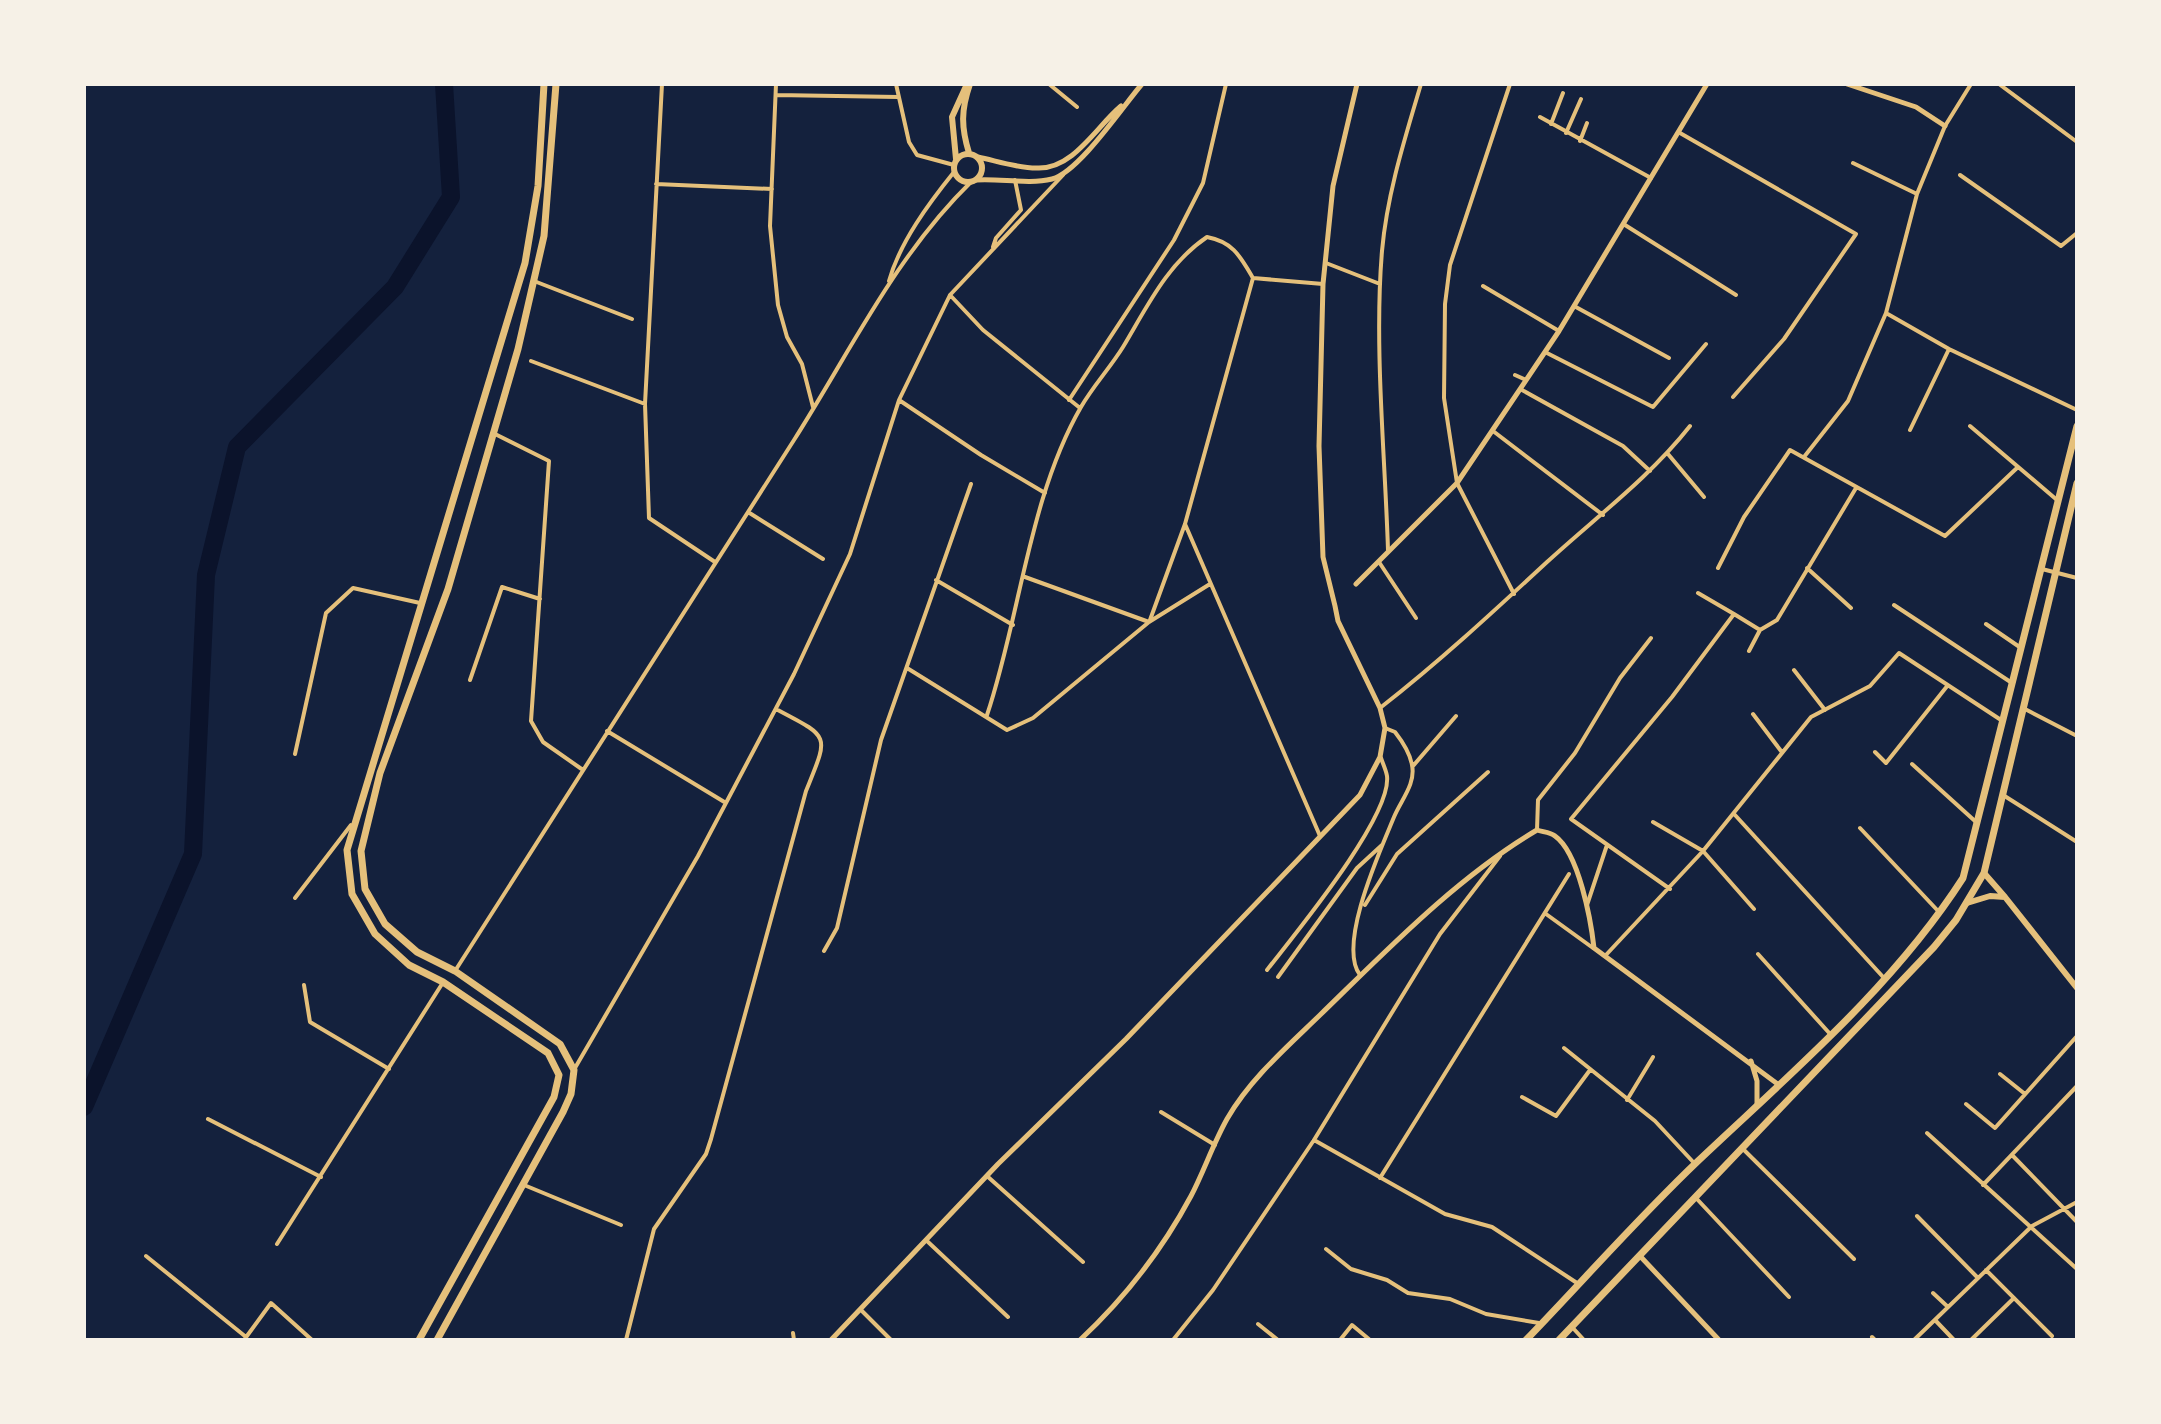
<svg xmlns="http://www.w3.org/2000/svg" width="2161" height="1424" font-family="'Exo 2',sans-serif">
<style>
.lines{fill:none;stroke-linecap:round;stroke-linejoin:round}
.river{stroke:#0b132b;stroke-width:18}
.minor{stroke:#e5c07b;stroke-width:4}
.tertiary{stroke:#e5c07b;stroke-width:5}
.secondary{stroke:#e5c07b;stroke-width:6}
.primary{stroke:#e5c07b;stroke-width:7}
</style>
<rect width="100%" height="100%" fill="#14213d"/>
<g class="lines">
<path class="river" d="M84,1107L193,854L206,575L237,447L395,287L451,197L444,84"/>
<path class="minor" d="M662,84L645,404L649,518L715,562
M776,84L770,226L778,305L787,337L802,364L813,407
M896,84L909,142L917,155L954,165
M1049,84L1077,107
M1510,84L1450,265L1445,304L1444,398L1457,483L1514,594
M1999,84L2077,142
M776,95L898,97
M1540,117L1651,178
M1551,124L1563,93
M1566,133L1581,99
M1680,133L1856,234L1784,339L1733,397
M1580,141L1587,123
M1853,163L1917,194
M1960,175L2061,246L2077,233
M656,184L772,189
M1625,225L1736,295
M993,247L996,238L1021,210L1015,180
M1326,263L1380,284
M1253,278L1323,284
M534,281L632,319
M889,281C900,242 929,203 954,172
M1483,286L1559,331
M950,295L983,330L1080,408
M1574,306L1669,358
M1886,313L1949,349L2077,410
M1545,352L1653,407L1706,344
M531,361L645,404
M1515,375L1526,380
M1522,390L1623,446L1650,471
M899,400L981,455L1045,493
M1069,400L1174,240L1203,183L1226,84
M1970,426L2057,500
M1910,430L1949,349
M1493,431L1603,515
M493,433L549,461L531,721L543,742L583,770
M1668,454L1704,497
M1804,457L1848,401L1886,313L1917,194L1945,126L1971,84
M748,512L823,559
M1185,524L1320,836
M1388,550C1385,454 1374,346 1382,251C1387,194 1405,138 1421,84
M1379,562L1416,618
M1718,568L1744,517L1790,450L1945,536L2018,467
M1807,568L1851,608
M2042,569L2077,578
M1025,577L1149,622
M936,580L1013,625
M1894,605L2012,683
M1734,614L1760,630
M1150,620L1185,524L1253,278
M1986,624L2021,648
M1760,630L1777,620L1856,488
M1749,651L1760,630
M907,668L1007,730L1033,718L1149,622L1210,584
M1794,670L1825,710
M470,680L502,587L540,599
M1380,708C1439,662 1493,612 1547,562C1596,517 1649,478 1690,426
M2025,709L2077,736
M1753,714L1781,751
M987,715C1020,617 1029,497 1081,407C1093,386 1110,368 1123,347C1147,307 1167,264 1207,237C1233,242 1240,256 1253,278
M607,731L726,803
M1875,752L1886,763L1948,685
M295,754L326,613L353,588L420,603
M1912,764L1976,822
M1413,766L1456,716
M2003,795L2077,842
M1735,815L1884,978
M1653,822L1703,851L1754,909
M1860,828L1939,912
M1537,830L1538,800L1575,753L1620,678L1651,638
M1670,889L1571,819L1672,697L1734,614L1698,593
M295,898L351,825
M1365,905L1397,854L1488,772
M1587,905L1607,845
M1546,914L1593,948
M824,951L837,928L881,740L971,484
M1758,954L1831,1035
M1605,956L1703,851L1811,717L1870,686L1899,653L2001,720
M1267,970C1294,935 1392,817 1387,776C1386,770 1383,764 1381,758
M455,971C567,794 680,617 794,440C850,352 896,255 971,182
M1360,975C1337,945 1380,851 1394,817C1401,800 1416,784 1412,765C1410,753 1402,741 1395,732L1385,728
M1278,977L1357,868L1382,845
M304,985L310,1022L389,1069
M1564,1048L1655,1121L1695,1164
M575,1068L698,856L794,674L850,554L899,400L950,295L1063,175
M2000,1074L2025,1094
M1522,1097L1556,1116L1590,1070
M1627,1100L1653,1057
M1966,1104L1995,1128L2077,1036
M1161,1112L1215,1145
M208,1119L321,1177
M1927,1133L2077,1269
M1314,1140L1445,1214L1492,1227L1577,1283
M1743,1149L1854,1259
M2012,1155L2077,1222
M987,1176L1083,1262
M1380,1178L1569,874
M524,1185L621,1225
M1983,1185L2077,1086
M1696,1198L1789,1297
M1917,1216L1978,1278
M927,1241L1008,1317
M277,1244L442,984
M1326,1249L1351,1269L1387,1280L1408,1293L1450,1299L1486,1314L1539,1323
M146,1256L246,1337
M1986,1270L2052,1336
M1933,1293L1948,1307
M861,1310L891,1340
M1935,1320L1954,1340
M1258,1324L1278,1340
M1572,1327L1584,1340
M793,1333L794,1340
M1872,1337L1875,1340
M244,1340L271,1303L312,1340
M626,1340L654,1229L706,1154L711,1139L806,791C829,734 831,738 776,709
M1173,1340L1213,1290L1314,1140L1440,934L1500,856
M1340,1340L1352,1325L1370,1340
M1914,1340L2032,1226L2077,1202
M1971,1340L2014,1298"/>
<path class="tertiary" d="M1847,84L1916,107L1945,126
M978,157C997,161 1020,169 1039,168C1074,168 1096,127 1121,106
M976,180C1000,178 1028,185 1052,179C1079,172 1123,106 1142,84
M1356,584L1457,483L1559,331L1707,84
M1751,1061L1757,1081V1106
M1640,1256L1719,1340
M831,1340L998,1164L1126,1039L1360,795L1380,757L1385,728L1380,708L1338,621L1335,606L1323,557L1319,446L1323,284L1333,186L1357,84
M1080,1340C1126,1297 1161,1252 1191,1196C1204,1171 1213,1144 1227,1119C1250,1079 1287,1047 1320,1015C1387,950 1456,878 1537,830C1542,832 1550,832 1555,836C1579,853 1591,921 1594,948L1779,1085"/>
<path class="secondary" d="M969,153C961,127 961,110 970,84
M954 168a14 14 0 1 1 28 0a14 14 0 1 1-28 0Z
M956,159L952,117L967,84
M2005,897L2077,988
M1967,903L1990,896L2005,897L1984,873"/>
<path class="primary" d="M419,1340L554,1097L559,1075L548,1053L443,982L409,965L375,934L352,894L347,850L525,263L538,186L544,84
M437,1340L563,1112L571,1094L574,1070L560,1044L455,971L417,952L385,924L365,889L361,851L380,773L448,589L518,349L544,236L556,84
M1526,1340C1583,1281 1638,1218 1698,1161C1791,1073 1893,987 1963,878L2077,426
M1559,1340L1934,947L1956,920L1984,873L2077,483"/>
</g>
<rect width="2161" height="1424" fill="none" stroke="#f6f1e7" stroke-width="172"/>
</svg>
